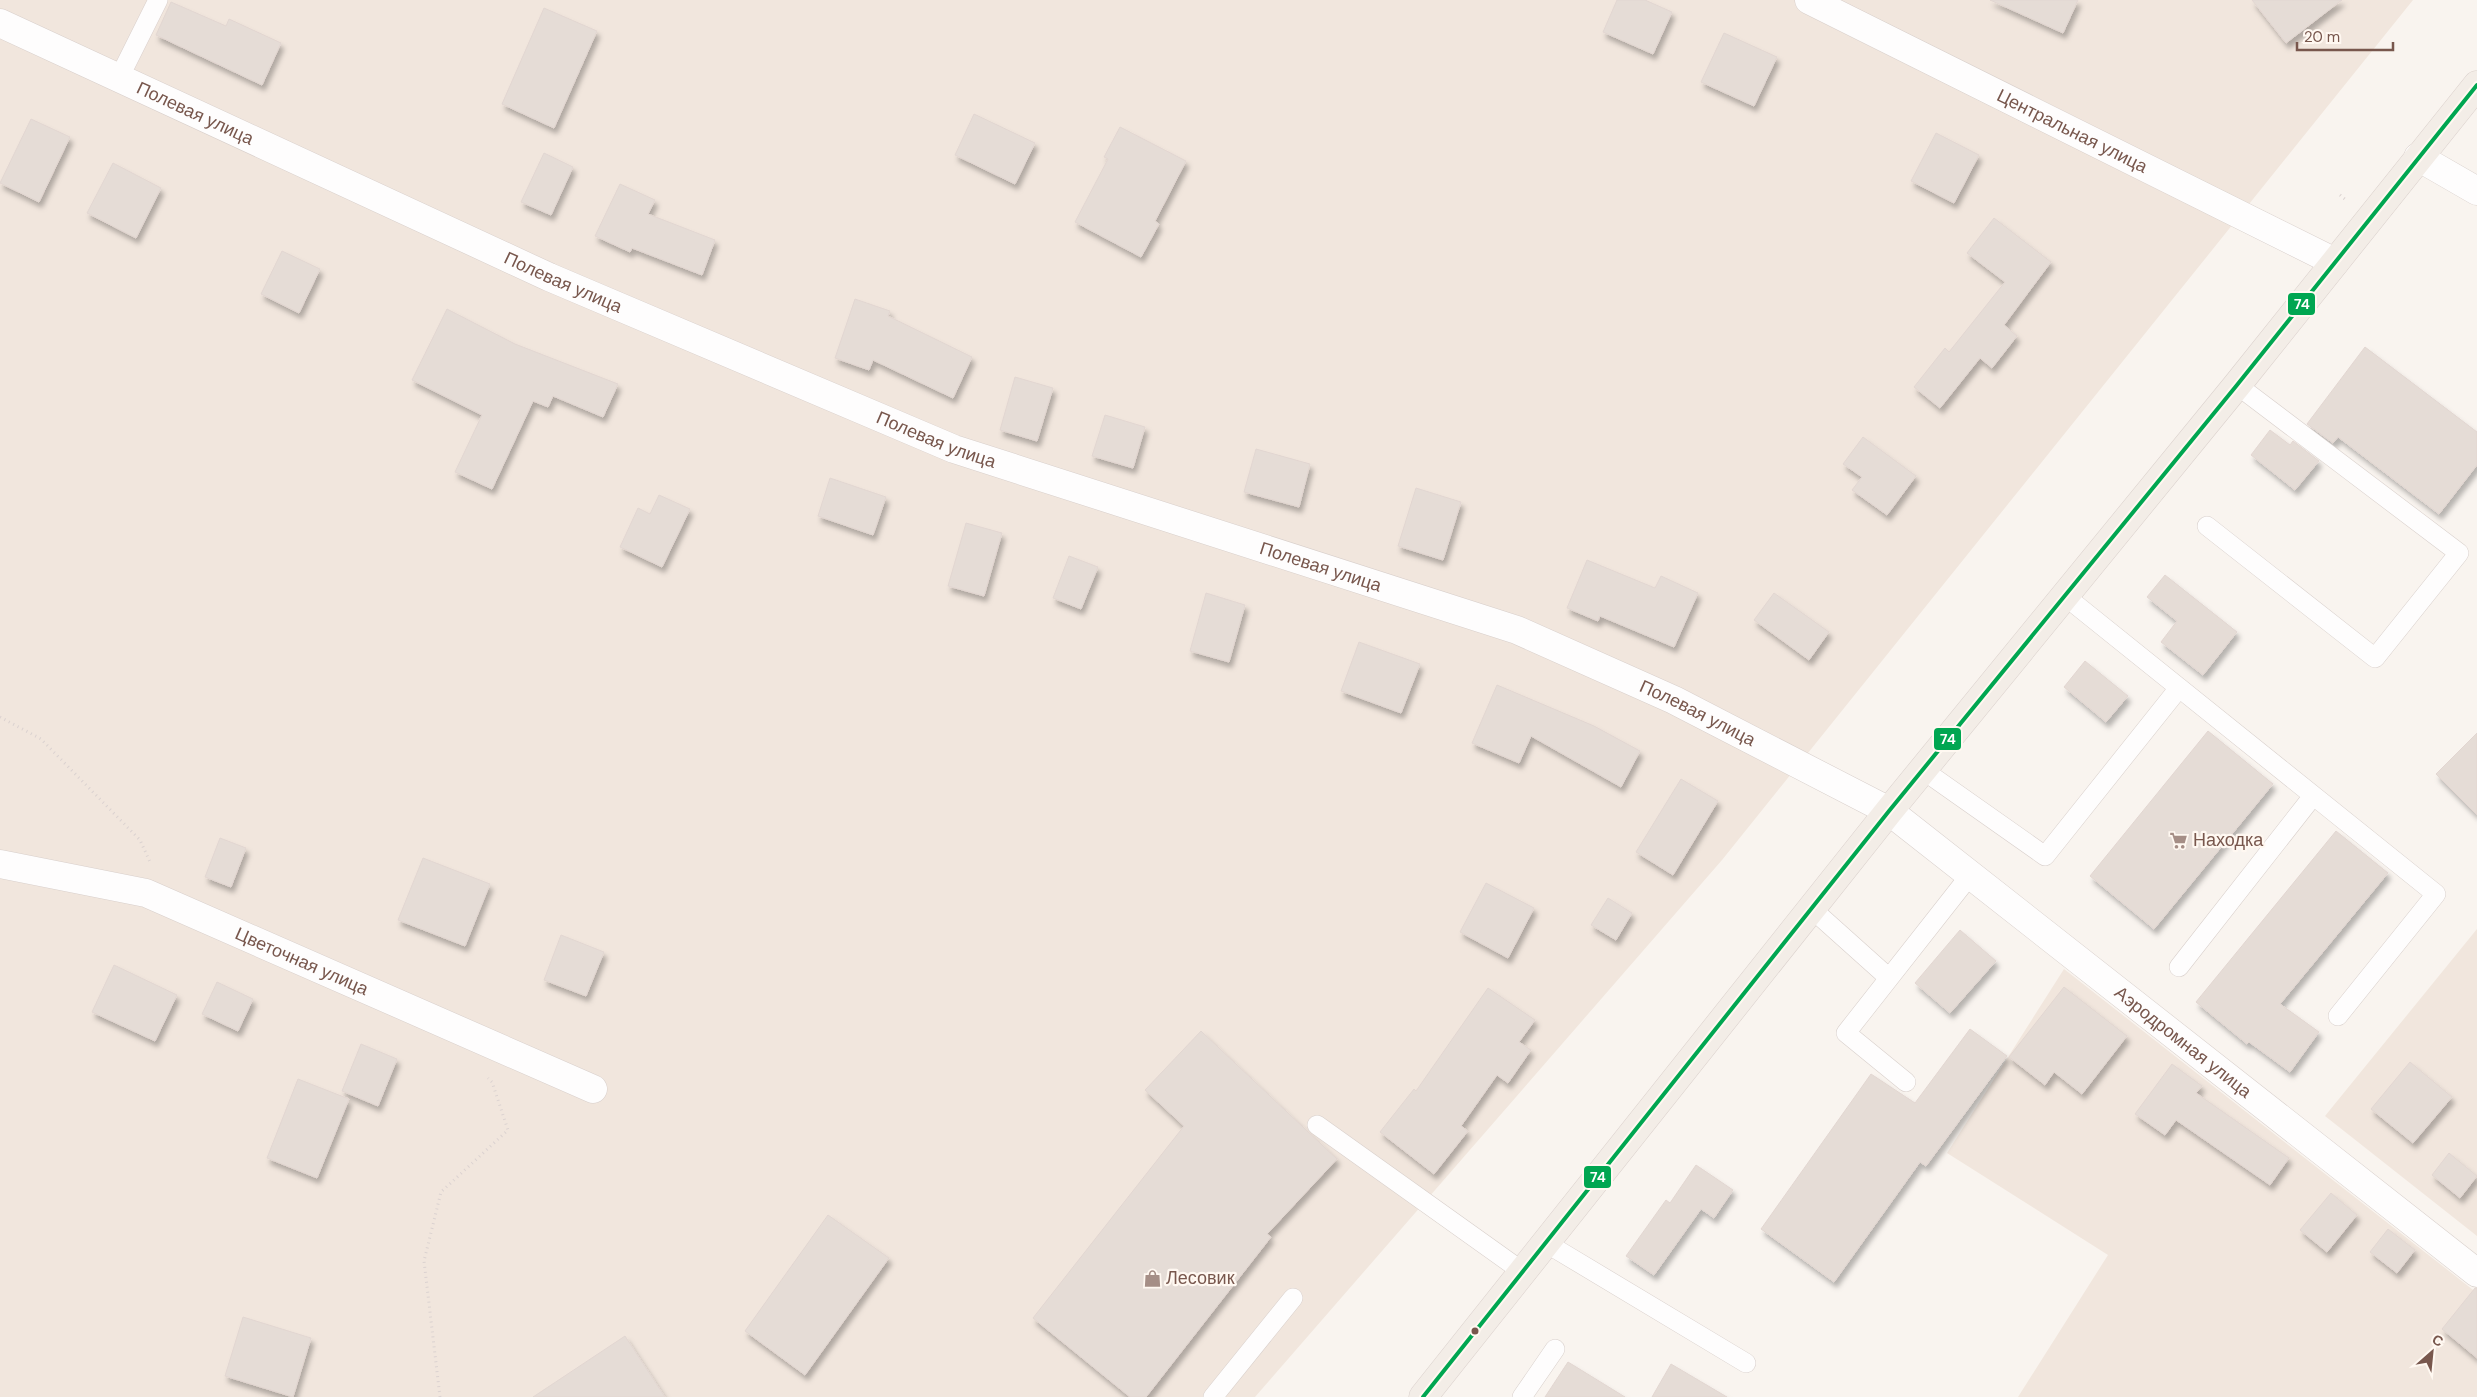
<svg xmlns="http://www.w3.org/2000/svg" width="2477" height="1397" font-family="'DM Sans',sans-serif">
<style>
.residential{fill:#f1e6dd}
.building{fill:#e5dcd6;stroke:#e2d6d1;filter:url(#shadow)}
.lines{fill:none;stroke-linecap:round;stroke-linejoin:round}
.service-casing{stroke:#d8cfcb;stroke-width:20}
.minor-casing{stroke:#d8cfcb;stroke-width:29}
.primary-casing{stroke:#dad0cc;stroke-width:29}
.path{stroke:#dbd2d0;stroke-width:3;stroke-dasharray:1 4;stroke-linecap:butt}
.service{stroke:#fefdfd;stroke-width:19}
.minor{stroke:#fefdfd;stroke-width:28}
.primary{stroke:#f3ede7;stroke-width:28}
.bus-1-casing{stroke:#fff8f1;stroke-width:8}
.bus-1{stroke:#00a651;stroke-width:4}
.bus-dot{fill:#78574d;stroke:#fff8f1;stroke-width:2}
.labels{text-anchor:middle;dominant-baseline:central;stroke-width:4.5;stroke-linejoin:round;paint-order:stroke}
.street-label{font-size:18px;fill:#78574d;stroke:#fff8f1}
.poi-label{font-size:18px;fill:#78574d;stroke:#fff8f1;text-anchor:start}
.line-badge{stroke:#fff8f1;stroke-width:2}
.badge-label{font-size:14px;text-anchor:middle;font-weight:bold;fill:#fff}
</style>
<defs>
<filter id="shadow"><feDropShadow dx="3" dy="5.5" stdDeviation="2.5" flood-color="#0004"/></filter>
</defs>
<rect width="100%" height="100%" fill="#f9f4ef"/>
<path class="residential" d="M0,0H2413L1722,860L1255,1397H0Z
M2477,929V1236L2325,1116Z
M2064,969L2477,1293V1397H2018L2108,1255L1947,1153Z"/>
<path class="building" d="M1617,0H1645L1672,12L1653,54L1603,32Z
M1990,0H2078L2063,33Z
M2252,0H2342L2286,43Z
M171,2L226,26L229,19L281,43L262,85L156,35Z
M544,8L597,31L554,128L502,104Z
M1724,33L1777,57L1754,106L1701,82Z
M974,114L1035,143L1015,184L955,155Z
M31,119L70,137L39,202L0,183Z
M1120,127L1186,161L1155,221L1159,224L1141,257L1075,222L1108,159L1104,157Z
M1936,133L1979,155L1954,203L1911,181Z
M544,153L573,167L551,215L521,202Z
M113,163L161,188L136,238L87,213Z
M620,184L655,200L648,214L715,240L702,275L632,248L630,252L595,236Z
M1994,218L2051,262L2004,325L2017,336L1992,368L1980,358L1940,408L1914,387L1945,348L1949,352L2005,282L1967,253Z
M282,251L320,269L299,313L261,294Z
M855,299L890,311L888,316L972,357L953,398L873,360L869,370L835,358Z
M447,309L515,344L618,384L603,417L553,396L548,407L533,401L492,489L455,472L482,415L412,380Z
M2365,347L2477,432V465L2439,514L2338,437L2333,443L2307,424Z
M1015,377L1053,388L1037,441L1000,430Z
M1105,415L1145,427L1133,468L1092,456Z
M2270,430L2290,445L2293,441L2319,461L2295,490L2251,455Z
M1863,437L1916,476L1887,515L1852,490L1862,477L1843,464Z
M1256,449L1310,464L1299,507L1244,492Z
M830,478L886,497L873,535L818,516Z
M1416,488L1461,502L1443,560L1398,546Z
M659,495L690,509L662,567L620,547L638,508L650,514Z
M966,523L1002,533L984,596L948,586Z
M1069,556L1098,567L1081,609L1053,598Z
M1587,560L1655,588L1661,576L1698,593L1674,647L1600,616L1598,621L1567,608Z
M2165,575L2237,632L2203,675L2161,642L2177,621L2147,597Z
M1206,593L1245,605L1229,662L1190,651Z
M1774,593L1829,632L1809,660L1754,620Z
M1359,642L1420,664L1401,713L1341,691Z
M2085,661L2128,696L2106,722L2064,687Z
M1497,685L1594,726L1640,751L1621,787L1531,736L1519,763L1472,743Z
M2208,731L2273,784L2154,929L2090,876Z
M2477,733V815L2436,774Z
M1681,779L1718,801L1673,875L1636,852Z
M2336,831L2388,873L2280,1004L2319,1032L2290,1072L2249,1042L2247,1044L2196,1002Z
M220,838L246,848L231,887L205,877Z
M423,858L490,884L465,946L398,920Z
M1486,883L1534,908L1508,958L1460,932Z
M1608,898L1632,913L1616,940L1591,925Z
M1960,930L1996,961L1950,1013L1915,983Z
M561,935L604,952L586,996L544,980Z
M114,965L177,995L155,1041L92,1012Z
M217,982L253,999L238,1031L202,1014Z
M2064,987L2127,1036L2082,1094L2054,1072L2045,1085L2009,1057Z
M1488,988L1535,1020L1519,1042L1531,1050L1508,1083L1497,1075L1461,1126L1468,1131L1434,1174L1380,1132L1414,1089L1416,1091Z
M1970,1029L2007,1056L1926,1166L1920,1162L1834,1282L1761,1229L1871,1074L1915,1103Z
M1201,1031L1337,1159L1267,1234L1271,1237L1146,1397H1130L1033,1318L1184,1126L1145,1090Z
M361,1044L397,1059L378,1106L342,1091Z
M2410,1062L2452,1097L2413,1143L2371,1109Z
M2172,1064L2202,1086L2196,1093L2289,1158L2270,1185L2176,1120L2165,1135L2135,1114Z
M298,1079L349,1099L317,1178L267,1158Z
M2449,1153L2477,1176L2460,1198L2432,1175Z
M1696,1165L1733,1190L1714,1218L1701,1209L1654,1275L1626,1256L1666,1200L1670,1203Z
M2331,1193L2357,1215L2327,1252L2300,1230Z
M828,1215L889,1258L805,1375L745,1331Z
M2388,1229L2415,1250L2397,1273L2370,1252Z
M2475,1288H2477V1358L2442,1329Z
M243,1317L311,1338L293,1397L225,1376Z
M625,1336L665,1397H533Z
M1568,1362L1625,1397H1545Z
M1671,1364L1727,1397H1652Z"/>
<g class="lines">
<defs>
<path id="service" d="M119,78L158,0
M2207,526L2375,658L2459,553L2237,385
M2065,596L2436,894L2338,1016
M1923,770L2045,856L2179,688
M1812,909L1889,978
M2179,967L2313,796
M1906,1082L1846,1033L1971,874
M1317,1125L1523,1272
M1546,1243L1746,1363
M1213,1397L1293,1298
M1522,1397L1555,1349"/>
<g id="minor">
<path id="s1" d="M1809,0L2335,262"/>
<path id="s2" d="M0,23L549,277L954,449L1517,630L1674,700L1889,811L2477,1273"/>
<path d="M2418,157L2477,191"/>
<path id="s3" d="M0,864L146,893L593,1089"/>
</g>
<path id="primary" d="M1423,1397L1889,811L2237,385L2477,85"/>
</defs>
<use href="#service" class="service-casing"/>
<use href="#minor" class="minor-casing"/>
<use href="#primary" class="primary-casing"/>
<path class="path" d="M2340,195L2347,201
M0,717L41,739L140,840L150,862
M440,1397L424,1261L441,1192L508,1130L492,1082L488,1078"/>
<use href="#service" class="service"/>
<use href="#minor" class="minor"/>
<use href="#primary" class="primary"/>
<defs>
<path id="bus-1" d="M1423,1397L1889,811L2237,385L2477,85"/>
</defs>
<use href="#bus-1" class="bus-1-casing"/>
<use href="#bus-1" class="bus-1"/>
</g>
<defs>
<symbol id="supermarket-bare" viewBox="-9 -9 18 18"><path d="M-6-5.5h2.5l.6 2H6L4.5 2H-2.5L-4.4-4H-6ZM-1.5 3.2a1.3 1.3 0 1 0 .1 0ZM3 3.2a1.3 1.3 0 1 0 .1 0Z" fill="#a58e86" stroke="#fff8f1" stroke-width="2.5" paint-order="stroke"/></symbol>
<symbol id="shop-bare" viewBox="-9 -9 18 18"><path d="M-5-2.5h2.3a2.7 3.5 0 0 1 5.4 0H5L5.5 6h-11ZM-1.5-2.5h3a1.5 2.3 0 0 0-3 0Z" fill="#a58e86" stroke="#fff8f1" stroke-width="2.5" paint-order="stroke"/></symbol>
</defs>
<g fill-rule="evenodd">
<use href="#supermarket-bare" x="2166" y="828" width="25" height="25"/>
<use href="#shop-bare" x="1140" y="1266" width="25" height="25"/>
</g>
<circle class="bus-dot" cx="1475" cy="1331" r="4.5"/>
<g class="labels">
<g class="street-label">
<text stroke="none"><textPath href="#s2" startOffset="215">Полевая улица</textPath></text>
<text stroke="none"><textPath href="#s1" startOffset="294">Центральная улица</textPath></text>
<text stroke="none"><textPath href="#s2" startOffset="620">Полевая улица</textPath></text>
<text stroke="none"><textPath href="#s2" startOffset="1025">Полевая улица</textPath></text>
<text stroke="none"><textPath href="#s2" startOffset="1430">Полевая улица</textPath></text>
<text stroke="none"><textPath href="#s2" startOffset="1835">Полевая улица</textPath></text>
<text stroke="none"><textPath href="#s3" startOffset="319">Цветочная улица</textPath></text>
<text stroke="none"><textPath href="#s2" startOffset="2424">Аэродромная улица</textPath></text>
</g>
<g class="poi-label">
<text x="2193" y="840">Находка</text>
<text x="1166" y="1278">Лесовик</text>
</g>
</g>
<g class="line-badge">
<rect x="2287" y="292" width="29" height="24" rx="5" fill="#00a651"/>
<rect x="1933" y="727" width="29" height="24" rx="5" fill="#00a651"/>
<rect x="1583" y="1165" width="29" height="24" rx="5" fill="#00a651"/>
</g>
<g class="badge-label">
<text x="2302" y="309">74</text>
<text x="1948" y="744">74</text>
<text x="1598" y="1182">74</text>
</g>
<g transform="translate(2432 1352) rotate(27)" stroke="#fff8f1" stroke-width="4" paint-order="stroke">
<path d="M0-4L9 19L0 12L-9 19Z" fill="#78574d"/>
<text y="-8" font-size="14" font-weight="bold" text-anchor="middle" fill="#78574d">С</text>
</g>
<path d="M2297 42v8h96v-8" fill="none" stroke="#78574d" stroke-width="2.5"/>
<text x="2304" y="42" font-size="15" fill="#78574d" stroke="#fff8f1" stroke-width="4" paint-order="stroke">20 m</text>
</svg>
